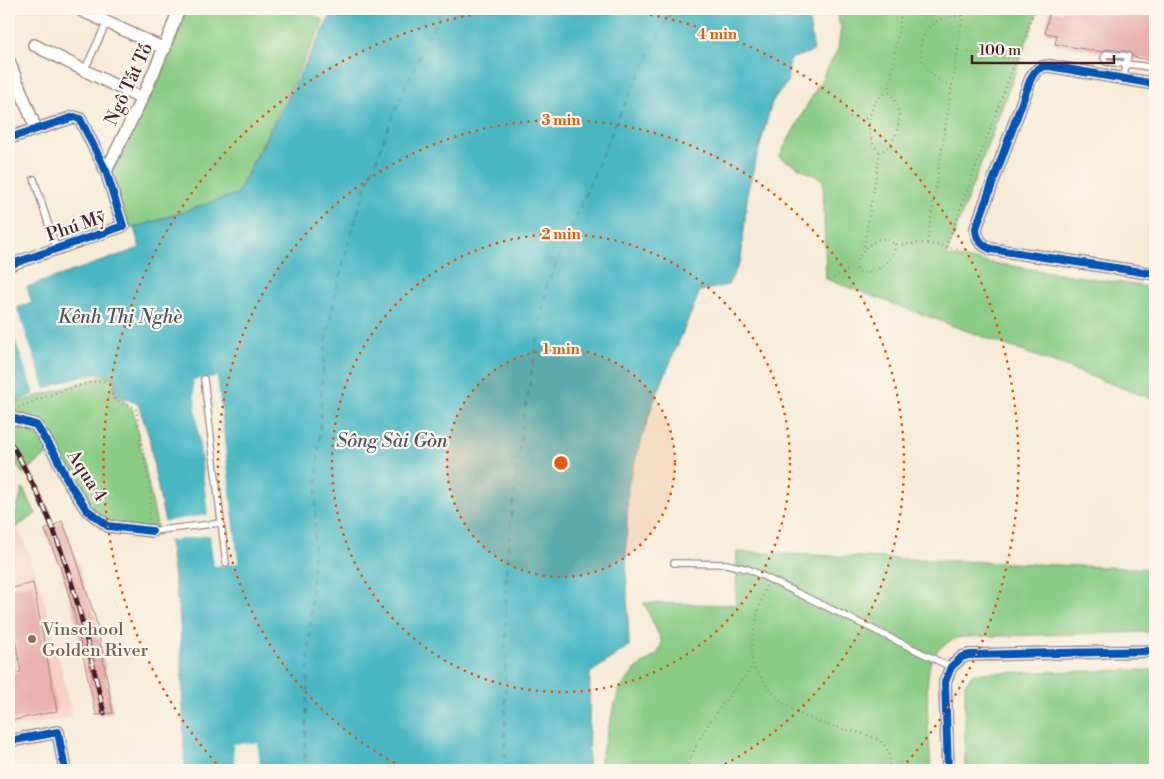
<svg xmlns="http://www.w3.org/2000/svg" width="1164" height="779" font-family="'Libre Bodoni',serif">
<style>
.built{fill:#f6d2c4}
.green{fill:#88cc85;stroke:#697658}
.water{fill:#49b7c3;stroke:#4a6b77}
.pier{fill:#f6ebd7}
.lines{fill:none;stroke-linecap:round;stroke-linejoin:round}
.ferry{stroke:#4a5460;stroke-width:1;stroke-dasharray:6 5;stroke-linecap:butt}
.building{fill:#e9b1ab}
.lane-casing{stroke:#a08581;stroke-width:8}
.street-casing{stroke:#a08581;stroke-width:14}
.path{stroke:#a08581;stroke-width:2;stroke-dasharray:1 4;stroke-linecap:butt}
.lane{stroke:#fff;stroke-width:5.5}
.street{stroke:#fff;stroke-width:11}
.rail-casing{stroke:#4a1f2b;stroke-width:5}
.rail{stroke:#fbf7ec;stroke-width:3;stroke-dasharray:9;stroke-linecap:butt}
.cycleway-casing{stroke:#fbf7ec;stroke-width:11}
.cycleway{stroke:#0057b8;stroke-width:8}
.ring{fill:none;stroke:#e8590c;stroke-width:2.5;stroke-dasharray:2.5 5}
.education-dot{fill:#8d6e63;stroke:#fbf7ec;stroke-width:2}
.labels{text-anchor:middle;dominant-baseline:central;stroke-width:4.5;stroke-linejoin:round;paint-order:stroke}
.street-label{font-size:18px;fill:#4a1f2b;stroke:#fbf7ec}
.education-label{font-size:18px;fill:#785e54;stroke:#fbf7ec;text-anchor:start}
.water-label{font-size:19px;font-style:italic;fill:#4a5460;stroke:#fbf7ec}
.centre{fill:#e8590c;stroke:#fbf7ec;stroke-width:2.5}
.ring-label{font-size:15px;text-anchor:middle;font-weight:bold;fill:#e8590c;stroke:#fbf7ec;stroke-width:4.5;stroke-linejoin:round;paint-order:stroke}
</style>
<rect width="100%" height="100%" fill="#fbf7ec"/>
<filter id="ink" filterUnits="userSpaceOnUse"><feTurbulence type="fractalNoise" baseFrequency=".02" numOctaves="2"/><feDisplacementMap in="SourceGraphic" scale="10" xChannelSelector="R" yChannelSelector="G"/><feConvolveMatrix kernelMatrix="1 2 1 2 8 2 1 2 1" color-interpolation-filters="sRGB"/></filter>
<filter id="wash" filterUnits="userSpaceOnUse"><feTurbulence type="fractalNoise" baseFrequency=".0096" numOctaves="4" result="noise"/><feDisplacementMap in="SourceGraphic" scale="20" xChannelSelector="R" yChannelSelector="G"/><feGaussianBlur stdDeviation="1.12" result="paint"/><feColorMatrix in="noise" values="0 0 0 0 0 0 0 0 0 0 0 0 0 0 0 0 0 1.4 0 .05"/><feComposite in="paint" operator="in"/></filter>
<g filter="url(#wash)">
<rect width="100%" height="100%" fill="#f6ebd7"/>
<path class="built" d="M18,527L41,589L58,654L72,717L9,728V585L15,584L9,541V529Z"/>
<path class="green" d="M186,9H302L324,21L237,194L130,229L110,172L147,102Z
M835,9H1039L946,256L1155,288V400L826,279L823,180L779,157L838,49L841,27L834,10Z
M104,376L115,378L114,394L115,397L121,399L133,410L159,535H127L95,522L50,452L23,474L9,455V405Z
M23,488L36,514L18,526L11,528Z
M737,552L1155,569V632L961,637C950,640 940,646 933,656C922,675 930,745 931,770H601L600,760L618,692L636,669L658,653L662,642L644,603L736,605Z
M1155,670V770H965V684L973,673Z"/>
<path class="water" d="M334,9H818L809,22L814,51L790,59L787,83L772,102L748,189L741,260L728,285L700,291L652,406L628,485L626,559L629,646L590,673L588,770H185L180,620L169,542L155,473L149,437L138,404L116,395V377C85,366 38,393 9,405V311L32,303L27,287L140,248L134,228L237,194Z"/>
<path class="pier" d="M16,306L46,392L35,396L9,322V308Z
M217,377L238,563L214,566L210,535L166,541L162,522L208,515L193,380Z
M258,743L260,770H235L233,744Z"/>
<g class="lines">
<path class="ferry" d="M304,770C309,668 312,566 318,464C321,422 320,379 327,338C347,223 390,113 442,9
M506,770L505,747L506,565L522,427L547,285L616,122L672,9"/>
</g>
<g id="blocks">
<path class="building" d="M1062,9H1119L1155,14V61L1133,57L1131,53L1128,51L1106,49L1102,52L1055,44L1057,35L1045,33L1050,10L1062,12Z
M62,521L72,545L97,624L113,713L96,715L73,609L60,566L45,530Z
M33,583L57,711L9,721V674L21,672L9,605V589Z"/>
</g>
</g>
<g filter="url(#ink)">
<use href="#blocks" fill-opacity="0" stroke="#a08581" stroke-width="1"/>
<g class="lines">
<defs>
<path id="lane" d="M84,71L107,22
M1123,80C1125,72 1126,64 1128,56L1106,54L1104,58L1106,62H1107C1123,64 1139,65 1155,68
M34,179L56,248
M204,379L226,563
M152,531L221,523
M674,563L726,564L748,569L951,667"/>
<path id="street" d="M78,9L165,49
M34,45L142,99
M9,61L36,129
M1155,84L1049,66C1040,66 1035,70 1031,78L976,228C976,238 981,245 991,249L1155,274
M9,138L74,117L80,119L106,171L123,226L9,265
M106,171C133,118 159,65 179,9
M9,417L36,425L55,454L69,483L87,510L108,526L152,531
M9,741L58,732L65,770
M948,770L945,682L951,667L962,657L969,655L1155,651"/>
</defs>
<use href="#lane" class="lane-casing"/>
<use href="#street" class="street-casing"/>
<path class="path" d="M958,50L1017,60
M952,86C904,70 914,13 962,16
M889,92C906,108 900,143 880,152C867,143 867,118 874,104C877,98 883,95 889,92Z
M889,92L902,9
M850,117L870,119
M927,243L964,9
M895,244C896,260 875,276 858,272L855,266C858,255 872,237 885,239C889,240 892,243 896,244C906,246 917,242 927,244C940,245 950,249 962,248
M946,247L1035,9
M863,251L880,152
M833,278L855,266
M18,408C34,400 94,377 110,381L111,392L115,400L136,408L151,499L149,519
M9,493L12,517L9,518
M766,586C760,604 749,641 752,660C753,668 758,674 763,680C773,695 786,707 802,715C812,720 824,724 835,727C855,732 901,737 887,770
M686,770C699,731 727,698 753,666"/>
<use href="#lane" class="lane"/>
<use href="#street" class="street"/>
<defs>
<path id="rail" d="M9,441C17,452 23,465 29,477C69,551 85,632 104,713"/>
</defs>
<use href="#rail" class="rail-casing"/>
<use href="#rail" class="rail"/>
<defs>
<path id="cycleway" d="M1155,84L1049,66C1040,66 1035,70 1031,78L976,228C976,238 981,245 991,249L1155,274
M9,138L74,117L80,119L106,171L123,226L9,265
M9,417L36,425L55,454L69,483L87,510L108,526L152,531
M9,741L58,732L65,770
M948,770L945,682L951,667L962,657L969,655L1155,651"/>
</defs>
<use href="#cycleway" class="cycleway-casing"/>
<use href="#cycleway" class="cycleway"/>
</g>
</g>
<circle cx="561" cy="463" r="114" fill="#e8590c" fill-opacity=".12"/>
<g class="ring">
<circle cx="561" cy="463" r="114"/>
<circle cx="561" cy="463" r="229"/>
<path d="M408 770A343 343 0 1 1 714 770"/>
<path d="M221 769A457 457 0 0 1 509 9M613 9A457 457 0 0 1 901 769"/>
</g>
<circle class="education-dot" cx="32" cy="639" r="5"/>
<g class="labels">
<g class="street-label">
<text transform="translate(129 84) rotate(-65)">Ngô Tất Tố</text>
<text transform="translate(76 226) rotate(-19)">Phú Mỹ</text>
<text transform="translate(87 476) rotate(57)">Aqua 4</text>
</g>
<g class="education-label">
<text x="42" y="629">Vinschool<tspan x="42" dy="21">Golden River</tspan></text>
</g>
<g class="water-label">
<text x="120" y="317">Kênh Thị Nghè</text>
<text x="392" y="441">Sông Sài Gòn</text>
</g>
</g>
<circle cx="561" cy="463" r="8" class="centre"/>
<g class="ring-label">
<text x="717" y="39">4 min</text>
<text x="561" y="125">3 min</text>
<text x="561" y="239">2 min</text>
<text x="561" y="354">1 min</text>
</g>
<rect width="1164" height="779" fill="none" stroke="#fbf7ec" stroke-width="30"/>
<path d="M972 55v8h142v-8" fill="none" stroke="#4a1f2b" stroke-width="2.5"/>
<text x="979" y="55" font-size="15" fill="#4a1f2b" stroke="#fbf7ec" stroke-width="4" paint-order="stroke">100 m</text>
</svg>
